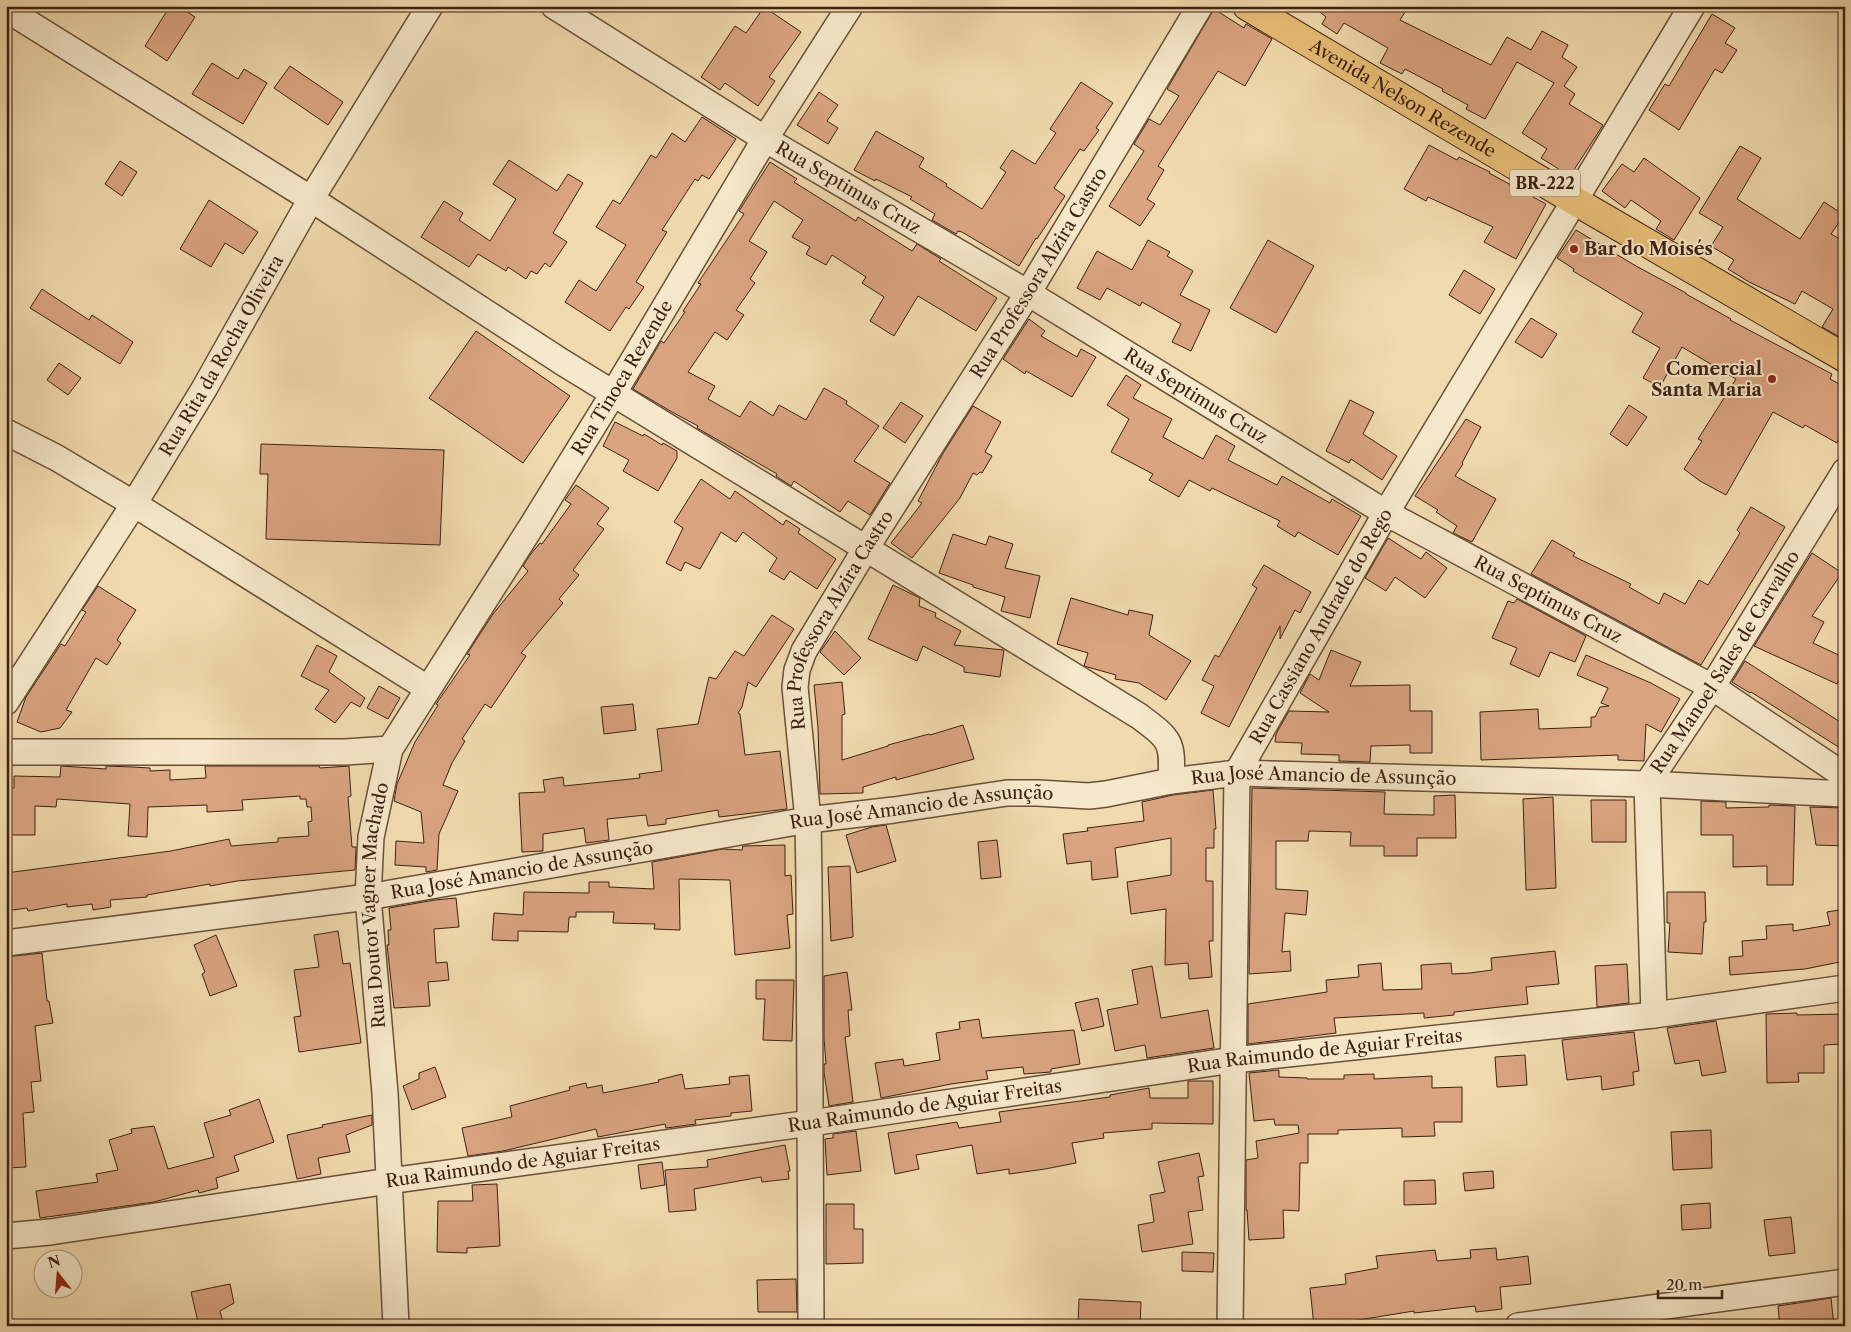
<svg xmlns="http://www.w3.org/2000/svg" width="1851" height="1332" font-family="'Libre Caslon Text',serif">
<style>
.building{fill:#daa481;stroke:#3c2112}
.lines{fill:none;stroke-linecap:round;stroke-linejoin:round}
.minor-casing{stroke:#695039;stroke-width:28}
.major-casing{stroke:#3c2112;stroke-width:30}
.minor{stroke:#f6e8ca;stroke-width:25}
.major{stroke:#e8be77;stroke-width:28}
.poi-dot{fill:#8f2418;stroke:#f6e8ca;stroke-width:2}
.labels{text-anchor:middle;dominant-baseline:central;stroke-width:4;stroke-linejoin:round;paint-order:stroke}
.shield{fill:#f6e8ca;stroke:#745d49;stroke-width:1}
.shield-label{font-size:16px;font-weight:bold;fill:#3c2112}
.street-label{font-size:18px;fill:#3c2112;stroke:#f6e8ca}
.poi-label{font-size:18px;font-weight:bold;fill:#3c2112;stroke:#f6e8ca;text-anchor:start}
</style>
<rect width="100%" height="100%" fill="#f1dbae"/>
<filter id="stains"><feTurbulence type="fractalNoise" baseFrequency=".004" numOctaves="4"/><feColorMatrix values="0 0 0 0 .2 0 0 0 0 .09 0 0 0 0 .02 0 0 0 .5 -.17"/></filter>
<radialGradient id="worn" r=".72"><stop offset=".6" stop-color="#630" stop-opacity="0"/><stop offset="1" stop-color="#630" stop-opacity=".3"/></radialGradient>
<path class="building" d="M170,6H178L195,17L167,61L145,46Z
M1312,6H1409L1400,20L1491,65L1507,37L1531,50L1542,31L1568,45L1562,57L1577,67L1564,86L1575,94L1569,104L1603,125L1570,176L1541,158L1547,149L1522,133L1554,83L1517,62L1485,119L1466,109L1468,105L1442,91L1443,89L1405,69L1402,74L1380,63L1388,48L1344,23L1337,34L1322,24L1326,17Z
M764,7L801,32L769,77L775,81L758,106L725,83L720,90L701,77L735,26L746,33Z
M1214,9L1244,28L1246,24L1272,39L1245,86L1218,71L1158,166L1164,170L1147,199L1155,204L1140,226L1109,206L1144,151L1134,144L1149,119L1160,125L1179,96L1167,89Z
M1712,14L1735,28L1725,43L1737,50L1722,73L1715,69L1679,130L1649,110L1665,84L1669,86Z
M212,63L238,79L244,69L267,83L243,124L192,94Z
M290,66L343,102L328,125L274,88Z
M1081,82L1113,103L1096,128L1099,130L1084,151L1080,149L1054,188L1065,196L1037,239L1036,238L1019,266L962,232L958,231L956,234L932,220L935,214L910,199L912,197L876,179L875,181L854,170L876,131L924,158L919,167L947,184L946,186L982,209L1006,172L1000,168L1012,150L1035,164L1056,133L1050,129Z
M819,92L838,105L827,121L838,128L828,144L797,125Z
M702,117L736,139L709,179L702,175L698,181L695,179L662,230L667,232L636,282L644,287L629,309L626,307L610,331L565,302L579,280L596,291L626,245L596,227L613,200L620,204L651,155L656,158L672,133L685,142Z
M1429,145L1457,160L1459,157L1490,172L1489,173L1546,204L1516,259L1484,242L1493,227L1428,197L1426,201L1404,189Z
M1740,146L1761,158L1737,199L1800,239L1824,202L1844,215L1831,234L1845,242V340L1822,327L1833,309L1802,291L1795,304L1749,282L1728,269L1734,260L1711,246L1723,227L1699,213Z
M1644,158L1700,198L1674,240L1656,229L1661,221L1631,200L1625,208L1602,191L1622,164L1634,172Z
M509,160L557,191L568,174L583,183L553,233L567,242L550,267L545,263L537,274L531,271L526,279L508,267L506,271L478,254L469,267L421,237L444,201L463,213L459,220L490,241L516,199L493,184Z
M120,161L137,172L122,196L105,184Z
M770,162L797,179L794,182L856,221L858,217L912,251L917,244L941,259L939,261L997,298L976,331L918,296L894,336L870,321L884,297L862,283L866,277L832,255L826,265L806,254L810,247L792,237L803,220L774,201L749,241L767,252L750,279L755,283L736,310L744,315L727,340L715,332L688,372L715,386L708,399L740,417L750,401L773,416L779,405L806,420L824,388L847,401L846,404L879,426L854,461L890,483L870,515L848,501L840,512L794,481L791,486L776,476L777,474L697,428L698,426L672,412L633,389L661,341L664,343L685,312L683,311L701,284L698,283L744,214L739,211Z
M209,200L258,232L243,254L225,243L211,267L180,249Z
M1576,230L1636,266L1686,293V294L1731,319L1730,320L1832,374L1830,379L1845,387V428L1837,443L1805,425L1803,428L1773,412L1726,495L1700,481L1684,469L1702,441L1698,439L1736,379L1682,347L1660,387L1643,378L1660,348L1632,332L1643,313L1573,271L1574,269L1557,258Z
M1148,240L1170,252L1167,256L1193,271L1180,295L1210,310L1191,351L1172,342L1181,324L1142,302L1140,306L1107,288L1100,300L1077,288L1097,251L1132,270Z
M1268,240L1314,266L1276,333L1230,308Z
M1464,270L1495,289L1480,314L1449,295Z
M42,289L89,320L92,315L133,342L120,364L30,308Z
M1531,318L1557,334L1542,358L1515,342Z
M1029,319L1045,331L1041,336L1077,357L1081,349L1096,357L1072,397L1026,371L1025,374L1003,359Z
M476,331L570,396L523,463L429,398Z
M59,363L81,378L68,395L47,380Z
M1126,375L1141,385L1133,398L1172,419L1163,437L1203,459L1216,435L1235,446L1228,460L1277,485L1282,476L1330,503L1332,499L1361,516L1338,555L1298,532L1295,537L1277,526L1280,521L1212,488L1210,491L1189,480L1179,497L1149,480L1153,474L1111,452L1129,419L1107,405Z
M1350,400L1374,412L1363,434L1397,456L1382,480L1351,459L1349,463L1326,451Z
M901,402L923,416L905,443L883,428Z
M1629,405L1647,417L1627,446L1610,434Z
M973,406L1001,422L985,452L992,456L982,473L980,472L977,475L973,473L960,498L912,558L891,543L922,503L918,501L942,455Z
M1466,419L1481,427L1462,463L1463,464L1455,476L1496,499L1472,542L1453,533L1457,526L1436,512L1438,510L1415,496Z
M615,422L643,436L644,434L662,445L663,443L677,451V458L658,491L623,471L629,460L603,446Z
M261,444L444,450L440,545L266,539L268,474H260Z
M701,479L730,499L735,491L783,525L786,520L800,529L798,533L836,559L817,589L790,571L784,580L769,571L777,558L743,532L736,542L721,532L700,569L685,562L681,571L666,563L683,528L674,522Z
M576,485L609,508L597,524L604,529L573,570L579,575L559,599L563,603L521,653L526,656L491,708L485,704L462,739L465,741L452,763L443,785L458,791L439,834L437,870L426,872V867L395,865L396,841L424,843L421,812L394,801L397,784L415,742L438,705L436,704L470,655L467,654L493,614L528,571L523,566L530,555L540,543L542,544L571,504L565,500Z
M1751,507L1785,527L1701,665L1531,574L1552,540L1575,553L1573,556L1631,584L1629,587L1659,604L1664,593L1685,604L1699,580L1708,585L1740,533L1737,530Z
M953,534L986,545L989,536L1013,544L1005,568L1040,576L1030,618L1001,611L1005,597L973,587V585L939,573Z
M1388,538L1421,559L1426,552L1447,568L1425,598L1395,577L1386,591L1365,578Z
M1812,553L1842,573L1812,616L1824,622L1813,643L1845,658V669L1837,684L1754,646Z
M1264,565L1311,592L1300,613L1295,610L1280,639V626L1229,727L1201,713L1214,686L1202,680L1215,655L1219,657L1257,588L1252,585Z
M893,585L920,598L919,606L936,613L935,617L961,631L954,645L1004,650L1000,677L964,672V667L923,646L917,661L868,639Z
M98,586L136,610L117,640L121,643L107,665L96,658L66,710L72,712L60,728L41,732L17,722L26,697L61,644L65,646L86,612L82,610Z
M1071,598L1128,615L1129,610L1153,615L1149,635L1191,661L1166,700L1139,683L1115,679L1116,675L1084,666L1088,653L1057,644Z
M1517,599L1586,636L1575,662L1550,652L1539,677L1510,664L1517,648L1492,638L1508,601L1514,603Z
M772,615L794,629L756,687L748,682L742,707L738,713L740,714L745,755L780,751L787,809L719,817L718,810L666,819V824L648,826L646,815L607,819L609,840L586,843L584,828L543,834V851L522,852L519,793L545,792L543,780L563,777L564,786L640,778L639,774L662,771L657,729L698,724L709,677L716,679L735,651L744,656Z
M835,631L861,658L844,675L820,652Z
M317,645L337,656L329,672L365,698L360,707L351,702L335,723L315,709L329,690L301,676Z
M1331,650L1361,662L1350,686L1410,685V711H1432V753H1410V745L1371,746L1370,762L1339,761V755L1301,754L1302,743L1275,742L1276,734L1289,711L1329,712L1300,693L1310,674L1319,680Z
M1586,655L1651,683L1680,699L1661,732L1646,724L1644,761L1618,760V755L1481,760L1480,712L1538,709L1539,729L1591,727V717H1595L1600,707L1609,706L1601,703L1608,688L1577,675Z
M1745,661L1845,725V751L1751,692L1750,693L1732,682Z
M842,682L845,714L842,715V760L888,746V745L929,734L930,735L963,725L974,759L896,780V777L863,787V793L820,794L818,728L814,685Z
M379,686L400,698L388,719L367,708Z
M633,704L636,730L604,734L601,707Z
M61,766L106,769V766L132,767L150,768V771L170,770V780L206,778L205,766H319L320,768L349,766L351,796L348,797L352,847H356L355,870L237,881L210,886V884L147,895V897L110,900L111,907L93,910L92,904L67,907V904L28,911L27,908L6,911V873L171,851L229,839L231,846L278,842V838L309,836L308,822L312,821L311,807H307L306,799H300V796L242,800L243,810L207,812V805L148,807L147,837L128,836L130,804L57,799L56,807L35,806V835H6V789L14,788V776L60,777Z
M1252,788L1385,792L1384,814L1434,815V796L1455,795L1456,838H1417V856H1384V846H1350L1351,832L1309,831L1308,841H1276V889L1308,891L1306,915L1285,913L1282,952L1290,951L1291,971L1249,974Z
M1213,790L1216,829H1214V848H1206V881H1213V941H1209L1212,977L1189,979L1188,963L1165,965L1166,909L1131,914L1127,882L1171,875V838L1115,848L1118,877L1092,880L1091,861L1067,864L1063,834L1088,831L1087,828L1144,821L1142,802L1173,795Z
M1553,797L1556,888L1526,890L1523,799Z
M1591,800H1626V842H1592Z
M1701,801L1726,802V808L1769,807V805L1795,806L1793,885H1767V866L1733,867V835H1701Z
M1810,807L1845,808V846L1816,845Z
M886,825L896,861L857,873L846,835L872,827Z
M997,840L1001,877L981,879L978,842Z
M785,845V876L791,875L793,914L787,915L790,948L735,955L730,880L679,879L680,930L654,929L655,924L613,923L614,912H576V917H569L568,932L518,931V941L492,940L494,913L523,915L524,892L589,893V882H609V887L654,889L652,862L723,849L742,850L743,846Z
M850,866L853,937L831,941L828,867Z
M1667,892H1705L1706,922H1704L1702,954L1668,952L1670,923H1667Z
M456,898L459,927L434,929L436,963L447,962L449,980L428,982L430,1006L394,1008L387,945H389L388,930H391L389,908L435,900Z
M1845,909V961L1805,969L1730,975L1729,957L1743,956L1742,941L1767,939L1766,926L1793,924V931L1830,925L1827,912Z
M338,931L343,964L350,963L361,1043L299,1052L294,1017L301,1016L294,970L319,967L314,935Z
M216,935L237,986L210,996L202,974L205,972L194,945Z
M1555,951L1559,984L1526,987L1528,1004L1454,1012V1015L1424,1018V1013L1334,1018L1336,1033L1248,1044V1004L1327,992L1326,980L1359,977L1358,965L1381,963L1383,990L1422,989L1421,965L1451,963L1452,974L1470,973L1492,970L1491,958Z
M42,953L47,1001H49L53,1023L35,1026L41,1081L31,1082L34,1112L23,1113L26,1167L6,1168V957Z
M1627,964L1629,1003L1597,1007L1595,966Z
M1152,966L1161,1018L1208,1010L1214,1048L1147,1058L1145,1045L1115,1051L1107,1010L1138,1004L1132,970Z
M847,972L852,1010H848L850,1036L845,1037L853,1102L829,1106L824,1072V1064H826L824,1038V976Z
M756,980H794L792,1041L763,1040L765,999H756Z
M1098,998L1104,1026L1082,1031L1075,1003Z
M1797,1013V1015L1844,1014V1044L1824,1045V1073H1798L1799,1082L1767,1083L1766,1014Z
M979,1019L982,1038L1074,1030L1080,1064L1051,1069V1072L1024,1074L1023,1067L986,1071L988,1079L951,1084L881,1098L875,1063L903,1059L904,1066L940,1060L936,1033L960,1029L959,1022Z
M1716,1021L1726,1072L1702,1076L1699,1060L1675,1064L1667,1028Z
M1634,1032L1639,1071L1633,1072L1634,1085L1602,1090L1601,1076L1567,1080L1562,1040Z
M1525,1055L1527,1085L1497,1087L1495,1057Z
M435,1067L446,1097L412,1110L403,1086L419,1079V1073Z
M1279,1070V1077L1307,1078V1079H1344V1075L1374,1074V1079L1432,1076V1088L1462,1087V1122H1434L1435,1136L1402,1137V1128L1338,1130V1134H1308V1163H1300L1299,1211L1283,1210L1284,1238L1249,1240L1247,1210H1246V1160L1258,1158L1256,1141L1299,1133L1298,1125H1275L1274,1119L1254,1121L1249,1073Z
M682,1074L685,1089L730,1084L729,1077L749,1075L752,1111L731,1113V1116L695,1120L696,1124L666,1128L665,1124L598,1137L596,1129L503,1151L468,1156L462,1128L512,1117L510,1106L570,1090L569,1087L586,1083L587,1088L602,1085L603,1093L659,1082L658,1080Z
M1188,1081H1213V1124L1152,1123V1129L1103,1133L1104,1138L1072,1143L1076,1163L1045,1169L1009,1174V1169L977,1174L972,1145L916,1155L919,1169L895,1174L888,1133L957,1122L959,1128L1001,1122L999,1112L1110,1097V1095L1149,1088L1150,1098H1188Z
M259,1099L274,1142L234,1156L239,1171L216,1178L218,1188L199,1193L198,1190L154,1202L40,1218L36,1191L98,1182L96,1174L118,1170L109,1140L132,1133L131,1129L154,1126L168,1169L214,1157L204,1123L231,1115L229,1110Z
M372,1115V1125L346,1135L350,1152L318,1158L321,1174L297,1179L287,1135L323,1127L322,1125Z
M1711,1130L1712,1168L1673,1170L1671,1132Z
M856,1131L861,1171L827,1175L825,1139L833,1138V1134Z
M785,1145L790,1171H788L789,1179L762,1182L761,1177L694,1189L696,1210L669,1212L665,1170L708,1167L707,1160Z
M1199,1153L1204,1176L1198,1177L1203,1210L1188,1212L1193,1244L1142,1252L1138,1225L1154,1222L1150,1195L1165,1192L1158,1162Z
M662,1162L665,1185L641,1189L638,1165Z
M1493,1171L1494,1188L1465,1191L1463,1173Z
M1435,1180L1436,1204L1404,1205V1181Z
M497,1184L500,1246L467,1248V1253L437,1252L438,1201H473L472,1185Z
M1710,1203L1711,1228L1682,1230L1681,1205Z
M826,1204H854V1229H863V1263L826,1264Z
M1791,1217L1795,1253L1769,1256L1764,1220Z
M1496,1248L1497,1260L1528,1256L1531,1284L1500,1287L1502,1309L1476,1312L1475,1306L1414,1313V1311L1340,1323L1341,1326H1314L1310,1288L1346,1284L1345,1274L1378,1268L1376,1256L1435,1250L1437,1261L1471,1258L1470,1250Z
M1182,1252L1214,1253L1213,1272L1182,1271Z
M796,1279L797,1312H758L757,1280Z
M230,1284L234,1303L220,1311L224,1326H199L191,1292Z
M1831,1298L1834,1326H1780L1778,1306Z
M1079,1299L1141,1302L1140,1326H1078Z"/>
<g class="lines">
<defs>
<g id="minor">
<path id="s1" d="M554,6L765,139L1028,293L1386,513L1712,687L1845,776"/>
<path d="M6,9L311,199L562,362L1139,716C1171,740 1173,741 1171,781"/>
<path d="M6,432L57,458L134,504L427,688"/>
<path id="s2" d="M6,702L134,504L204,389L311,199L430,6"/>
<path d="M6,752H345L390,749"/>
<path id="s3" d="M6,943L368,897L808,820L894,810L1007,793H1038L1089,796L1106,794L1171,781L1237,773L1647,784L1845,794"/>
<path id="s4" d="M1654,1015L1647,784L1712,687L1845,471"/>
<path id="s5" d="M6,1236L50,1232L389,1181L811,1123L1233,1060L1654,1015L1845,988"/>
<path id="s6" d="M396,1326L385,1093L368,897L371,837L390,749L533,524L613,394L765,139L850,6"/>
<path id="s7" d="M811,1326L809,882L808,820L795,687L797,670L804,651L866,548L1028,293L1200,6"/>
<path id="s8" d="M1230,1326L1237,773L1386,513L1692,6"/>
<path d="M1518,1326L1845,1282"/>
</g>
<g id="major">
<path id="s9" d="M1247,6L1575,201L1845,358"/>
</g>
</defs>
<use href="#minor" class="minor-casing"/>
<use href="#major" class="major-casing"/>
<use href="#minor" class="minor"/>
<use href="#major" class="major"/>
</g>
<g class="poi-dot">
<circle cx="1574" cy="249" r="5"/>
<circle cx="1772" cy="379" r="5"/>
</g>
<g class="labels">
<rect class="shield" x="1510" y="169.5" width="70" height="27" rx="4"/>
<g class="shield-label">
<text x="1545" y="183">BR-222</text>
</g>
<g class="street-label">
<text stroke="none"><textPath href="#s9" startOffset="181">Avenida Nelson Rezende</textPath></text>
<text stroke="none"><textPath href="#s1" startOffset="346">Rua Septimus Cruz</textPath></text>
<text stroke="none"><textPath href="#s7" startOffset="1122">Rua Professora Alzira Castro</textPath></text>
<text stroke="none"><textPath href="#s2" startOffset="408">Rua Rita da Rocha Oliveira</textPath></text>
<text stroke="none"><textPath href="#s6" startOffset="1018">Rua Tinoca Rezende</textPath></text>
<text stroke="none"><textPath href="#s1" startOffset="751">Rua Septimus Cruz</textPath></text>
<text stroke="none"><textPath href="#s1" startOffset="1158">Rua Septimus Cruz</textPath></text>
<text stroke="none"><textPath href="#s7" startOffset="718">Rua Professora Alzira Castro</textPath></text>
<text stroke="none"><textPath href="#s8" startOffset="722">Rua Cassiano Andrade do Rego</textPath></text>
<text stroke="none"><textPath href="#s4" startOffset="376">Rua Manoel Sales de Carvalho</textPath></text>
<text stroke="none"><textPath href="#s3" startOffset="1331">Rua José Amancio de Assunção</textPath></text>
<text stroke="none"><textPath href="#s3" startOffset="926">Rua José Amancio de Assunção</textPath></text>
<text stroke="none"><textPath href="#s3" startOffset="521">Rua José Amancio de Assunção</textPath></text>
<text stroke="none"><textPath href="#s6" startOffset="422">Rua Doutor Vagner Machado</textPath></text>
<text stroke="none"><textPath href="#s5" startOffset="1332">Rua Raimundo de Aguiar Freitas</textPath></text>
<text stroke="none"><textPath href="#s5" startOffset="928">Rua Raimundo de Aguiar Freitas</textPath></text>
<text stroke="none"><textPath href="#s5" startOffset="522">Rua Raimundo de Aguiar Freitas</textPath></text>
</g>
<g class="poi-label">
<text x="1584" y="249">Bar do Moisés</text>
<text x="1762" y="369" text-anchor="end">Comercial<tspan x="1762" dy="21">Santa Maria</tspan></text>
</g>
</g>
<rect width="1851" height="1332" fill="none" stroke="#f1dbae" stroke-width="25"/>
<rect x="8" y="8" width="1836" height="1317" fill="none" stroke="#3c2112" stroke-width="2.5"/>
<rect x="12" y="12" width="1826" height="1307" fill="none" stroke="#3c2112"/>
<g transform="translate(58 1274) rotate(343)"><circle r="24" fill="#f6e8ca" stroke="#ac9880"/>
<path d="M0-4L9 19L0 12L-9 19Z" fill="#8f2418"/>
<text y="-8" font-size="14" font-weight="bold" text-anchor="middle" fill="#3c2112">N</text>
</g>
<path d="M1658 1290v8h64v-8" fill="none" stroke="#3c2112" stroke-width="2.5"/>
<text x="1666" y="1290" font-size="15" fill="#3c2112" stroke="#f6e8ca" stroke-width="4" paint-order="stroke">20 m</text>
<rect width="100%" height="100%" filter="url(#stains)"/>
<rect width="100%" height="100%" fill="url(#worn)"/>
</svg>
